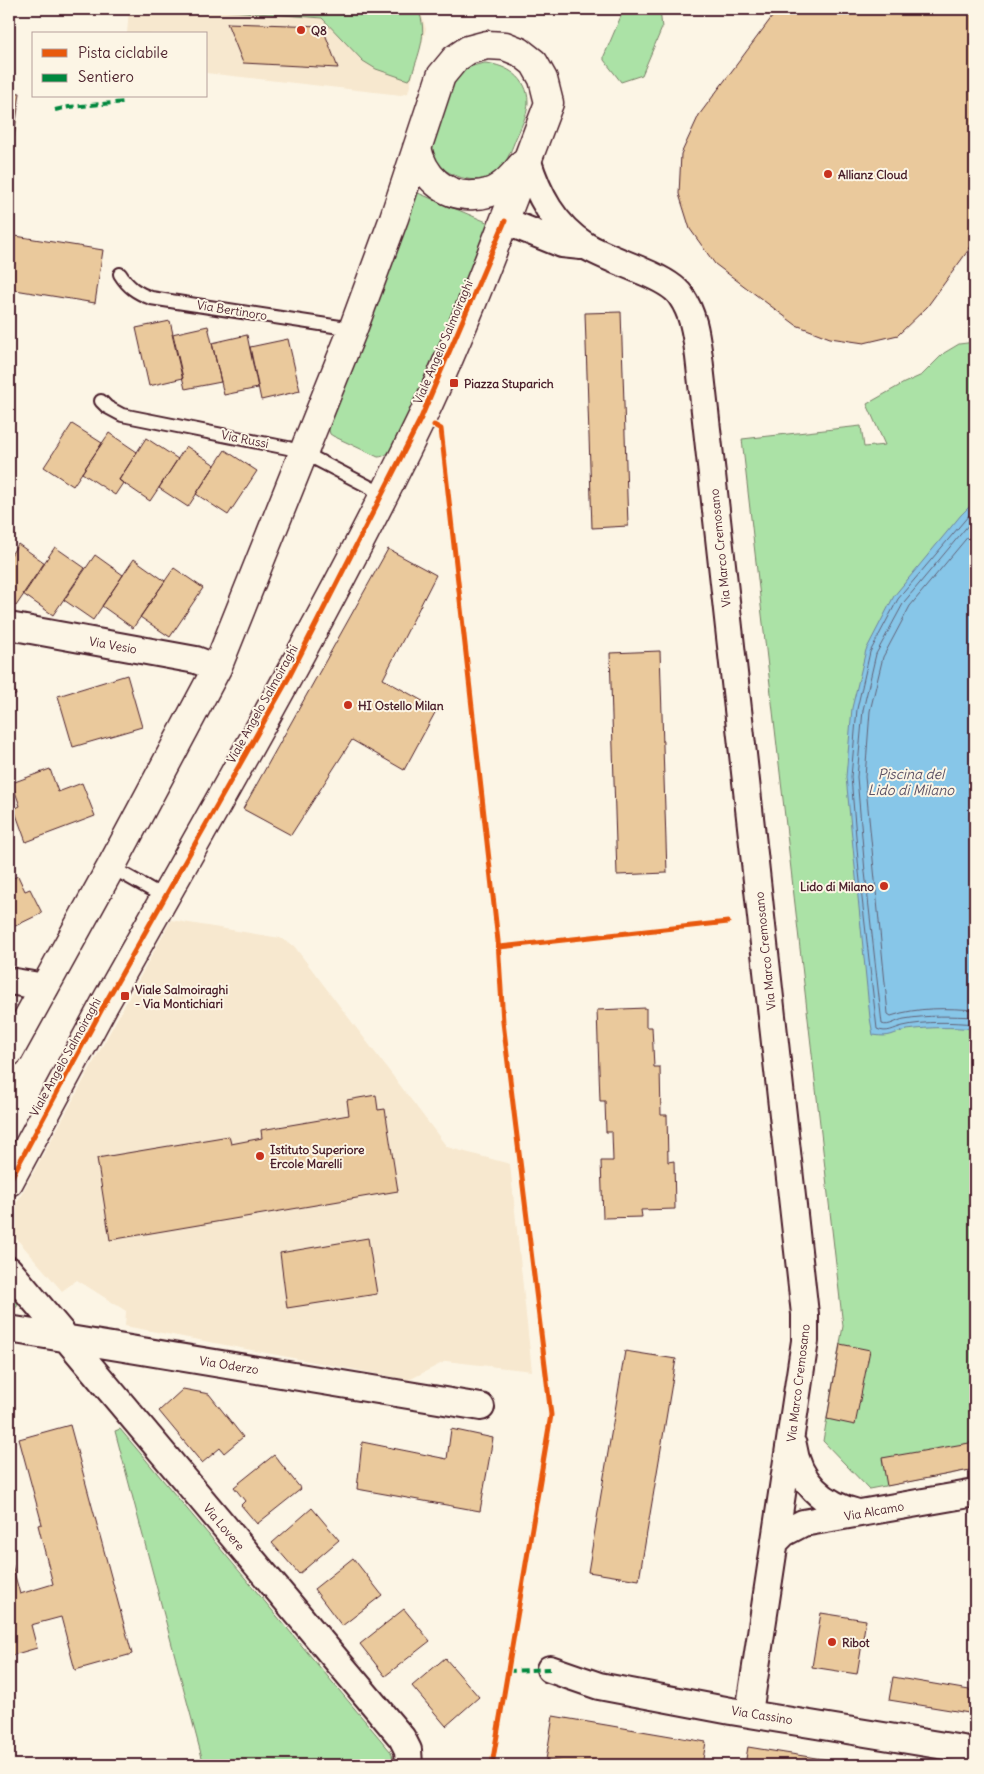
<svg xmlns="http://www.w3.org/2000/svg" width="984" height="1774" font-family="Delius,sans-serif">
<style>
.built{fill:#f7e8cf}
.green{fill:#abe2a6;stroke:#7a8068}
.water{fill:#87c6e8;stroke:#6f839c}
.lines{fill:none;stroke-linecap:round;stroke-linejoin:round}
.shore{stroke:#626277;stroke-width:1}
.building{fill:#eac99c;stroke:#4a1f2b}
.service-casing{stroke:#4a1f2b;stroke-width:16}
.minor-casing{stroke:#4a1f2b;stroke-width:30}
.tertiary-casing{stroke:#4a1f2b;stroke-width:31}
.service{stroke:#fcf5e5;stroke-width:12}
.minor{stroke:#fcf5e5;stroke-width:26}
.tertiary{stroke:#fcf5e5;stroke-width:28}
.quiet{stroke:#00873e;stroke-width:4;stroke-dasharray:8 4;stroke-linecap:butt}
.cycleway-casing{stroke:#fcf5e5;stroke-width:8}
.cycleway{stroke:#e8590c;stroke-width:5}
.poi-dot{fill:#c8321e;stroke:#fcf5e5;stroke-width:2}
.labels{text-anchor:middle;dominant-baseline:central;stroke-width:4;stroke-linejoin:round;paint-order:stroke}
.poi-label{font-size:12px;font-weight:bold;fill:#4a1f2b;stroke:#fcf5e5;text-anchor:start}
.street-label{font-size:12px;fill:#4a1f2b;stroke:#fcf5e5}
.water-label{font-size:14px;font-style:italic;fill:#5c5164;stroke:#fcf5e5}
</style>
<rect width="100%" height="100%" fill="#fcf5e5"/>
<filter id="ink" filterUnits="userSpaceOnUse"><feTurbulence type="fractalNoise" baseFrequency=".02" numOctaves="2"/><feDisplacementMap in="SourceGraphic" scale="10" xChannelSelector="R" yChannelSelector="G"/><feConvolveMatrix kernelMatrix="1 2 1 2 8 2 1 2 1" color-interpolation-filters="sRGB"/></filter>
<g filter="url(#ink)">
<path class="built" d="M129,9H420L426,29L408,93L401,95L206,73V34H127Z
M171,920L280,938L294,946L447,1147L510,1164L532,1371L446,1361L409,1380L125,1326L126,1311L77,1280L62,1291L9,1230V1217Z"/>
<path class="green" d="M206,9H418C429,34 418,54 411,78L408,80L376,69L363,61L322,18Z
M624,9H660L662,28L642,75L621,82L604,60V56Z
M485,63C507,65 528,78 528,102C528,114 521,127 516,138C512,148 508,160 501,168C484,188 456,179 439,166C435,163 430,151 431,146C432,136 452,83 459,75C466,67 475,65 485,63Z
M411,190L489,223L470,273L402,430C396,440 391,457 378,457L333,436L330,434L328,426Z
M975,342V1469L869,1489L823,1441L843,1326L742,439L861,426L864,447L885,445L867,404L904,383L922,375L944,353L959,344Z
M9,1281C15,1290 28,1307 9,1310Z
M120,1429L391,1752L393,1758L392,1765H204L115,1431Z"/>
<path class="water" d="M975,501V1029C953,1027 930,1027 907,1030C891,1033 892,1038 873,1035L870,1018L846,777L852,708L866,650L894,596L961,515Z"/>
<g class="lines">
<path class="shore" d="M975,508L898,599L870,652L857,709L851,777L859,872L877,1029C887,1034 894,1028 903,1026C923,1021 955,1022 975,1024
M975,517L904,602L876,654L863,710L857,777L865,872L882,1024C889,1027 897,1020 904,1019C927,1015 952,1016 975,1017
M975,528L910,606L883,657L870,711L865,777L888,1014L891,1016C917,1007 948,1008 975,1010"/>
</g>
<path class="building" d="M778,9H975V241L927,307L898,335L864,343L830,338L796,325L715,264L690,229L679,194L681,154L699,115Z
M227,23L322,26L338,68L243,63Z
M9,92L20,93L14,137L9,136Z
M9,235L103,250L95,303L9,289Z
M621,312L628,526L592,528L585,313Z
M170,321L183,378L149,386L136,328Z
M208,326L221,382L185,389L172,334Z
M247,335L258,388L224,395L212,343Z
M288,339L300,391L261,400L250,347Z
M72,424L102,443L73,486L44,467Z
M109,433L137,452L119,480L123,483L115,495L82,473Z
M146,438L178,459L150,501L119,480Z
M186,446L215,465L188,507L159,488Z
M225,450L257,471L228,515L196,494Z
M18,544L45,563L16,606L9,601V558Z
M55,547L85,568L53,615L23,594Z
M388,549L436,575L383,679L437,709L404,770L352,740L291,835L243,809Z
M95,555L123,575L93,620L64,600Z
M134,559L165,581L133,628L102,606Z
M174,568L203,588L170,637L140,617Z
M660,651L667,873L617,875L610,653Z
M9,669L16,695L9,697Z
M127,675L142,727L73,747L58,696Z
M50,769L58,792L82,783L95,816L26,842L14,809L20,806L12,783Z
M18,876L25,891L30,889L42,913L9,929V880Z
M646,1008V1027H652L654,1067H660L661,1115H667L668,1162L674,1161L675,1209L641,1210L642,1217L603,1218L601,1161H613L612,1132H606L605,1101H600L597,1010Z
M376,1095L378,1110L385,1109L398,1191L110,1240L97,1158L229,1136L231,1144L262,1138L261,1130L349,1115L347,1100Z
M368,1238L377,1294L287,1308L280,1253Z
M840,1344L870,1350L855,1425L827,1419Z
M625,1351L676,1359L639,1580L588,1572Z
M183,1389L209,1394L243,1437L224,1453L220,1448L202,1463L159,1411Z
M70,1425L132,1654L75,1670L61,1617L31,1625L37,1648L9,1656V1566L12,1565L20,1594L53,1584L38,1525L42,1524L19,1439Z
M451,1429L493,1438L480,1511L357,1489L362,1442L447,1459Z
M975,1442V1469L887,1486L882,1458Z
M274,1455L301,1489L257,1524L241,1505L245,1501L234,1487Z
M312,1508L339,1540L299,1574L272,1543Z
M353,1558L382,1595L342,1626L314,1589Z
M404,1609L430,1641L385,1676L360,1644Z
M821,1613L866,1620L857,1674L812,1667Z
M445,1658L479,1697L446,1726L412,1686Z
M893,1677L975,1691V1714L889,1700Z
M553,1716L706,1742L702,1765H579L546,1760Z
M748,1747L859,1765H745Z"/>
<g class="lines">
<defs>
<path id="service" d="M120,274C128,287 137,293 151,298L353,329
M101,401L107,407L122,415L288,448L304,453L383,494
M111,867L166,898"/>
<path id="minor" d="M527,159C538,195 554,226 586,246C603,256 624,263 642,271C654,276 674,285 681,296C694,315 696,335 699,357L805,1314V1341L749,1713
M505,221L562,244L581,246
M9,626L196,660L217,668
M9,981L45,987
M9,1270L402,1738L408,1750L409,1765
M9,1329L481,1407
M793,1445C798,1481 823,1505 858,1513
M777,1540L784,1533L803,1523L975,1493
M550,1669L599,1686L731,1711L975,1751"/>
<path id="tertiary" d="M417,148C423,176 444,197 474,195C483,195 493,192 500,187C509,181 515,173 522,165
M9,1052L111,867L217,668L353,329L394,218L441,76L455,59L468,50L487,45L505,46L520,52L534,63L543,79L549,103C509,208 470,316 422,418C325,619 213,811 104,1005C72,1064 41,1123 9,1182"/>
</defs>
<use href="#service" class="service-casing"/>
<use href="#minor" class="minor-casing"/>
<use href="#tertiary" class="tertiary-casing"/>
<use href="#service" class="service"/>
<use href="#minor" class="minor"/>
<use href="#tertiary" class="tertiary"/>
<path class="quiet" d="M55,110L69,107L125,102
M510,1669L509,1671L550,1669
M410,1763L417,1765"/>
<defs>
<path id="cycleway" d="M434,425L441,429L498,941L503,1022L551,1415L492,1765
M499,947L728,922
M9,1182L103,1007L288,679L421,418L505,221"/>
</defs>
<use href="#cycleway" class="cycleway-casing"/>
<use href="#cycleway" class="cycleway"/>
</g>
</g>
<g class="poi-dot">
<circle cx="301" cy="30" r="5"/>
<circle cx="828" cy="174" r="5"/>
<rect x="449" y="378" width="10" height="10" rx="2.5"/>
<circle cx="348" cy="705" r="5"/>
<circle cx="884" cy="886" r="5"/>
<rect x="120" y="991" width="10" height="10" rx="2.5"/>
<circle cx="260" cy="1156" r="5"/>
<circle cx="832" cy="1642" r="5"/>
</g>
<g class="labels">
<g class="poi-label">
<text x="311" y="30">Q8</text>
<text x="838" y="174">Allianz Cloud</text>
<text x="464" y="383">Piazza Stuparich</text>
<text x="358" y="705">HI Ostello Milan</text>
<text x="874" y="886" text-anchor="end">Lido di Milano</text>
<text x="135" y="989">Viale Salmoiraghi<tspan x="135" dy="14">- Via Montichiari</tspan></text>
<text x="270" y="1149">Istituto Superiore<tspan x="270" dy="14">Ercole Marelli</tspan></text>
<text x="842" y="1642">Ribot</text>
</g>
<g class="street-label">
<text transform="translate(232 310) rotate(9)">Via Bertinoro</text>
<text transform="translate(443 342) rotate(-67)">Viale Angelo Salmoiraghi</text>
<text transform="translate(245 439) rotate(11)">Via Russi</text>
<text transform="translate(720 548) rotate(-96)">Via Marco Cremosano</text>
<text transform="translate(113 645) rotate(10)">Via Vesio</text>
<text transform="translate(262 704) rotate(-61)">Viale Angelo Salmoiraghi</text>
<text transform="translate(765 951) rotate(-96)">Via Marco Cremosano</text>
<text transform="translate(65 1057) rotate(-61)">Viale Angelo Salmoiraghi</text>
<text transform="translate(229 1365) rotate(9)">Via Oderzo</text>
<text transform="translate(798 1383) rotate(-83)">Via Marco Cremosano</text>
<text transform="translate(874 1511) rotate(-10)">Via Alcamo</text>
<text transform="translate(224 1527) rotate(50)">Via Lovere</text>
<text transform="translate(762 1715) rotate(9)">Via Cassino</text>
</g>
<g class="water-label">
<text x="911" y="774">Piscina del<tspan x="911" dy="16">Lido di Milano</tspan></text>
</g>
</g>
<rect width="984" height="1774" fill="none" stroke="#fcf5e5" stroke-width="30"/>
<rect x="15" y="15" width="954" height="1744" fill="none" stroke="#4a1f2b" stroke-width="2" filter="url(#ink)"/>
<rect x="32" y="32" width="175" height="65" fill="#fcf5e5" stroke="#b59f9b"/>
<rect x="42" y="49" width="25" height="8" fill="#e8590c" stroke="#b59f9b"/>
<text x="78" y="58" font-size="15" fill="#4a1f2b">Pista ciclabile</text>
<rect x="42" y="74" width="25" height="8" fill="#00873e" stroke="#b59f9b"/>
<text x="78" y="82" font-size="15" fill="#4a1f2b">Sentiero</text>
</svg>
